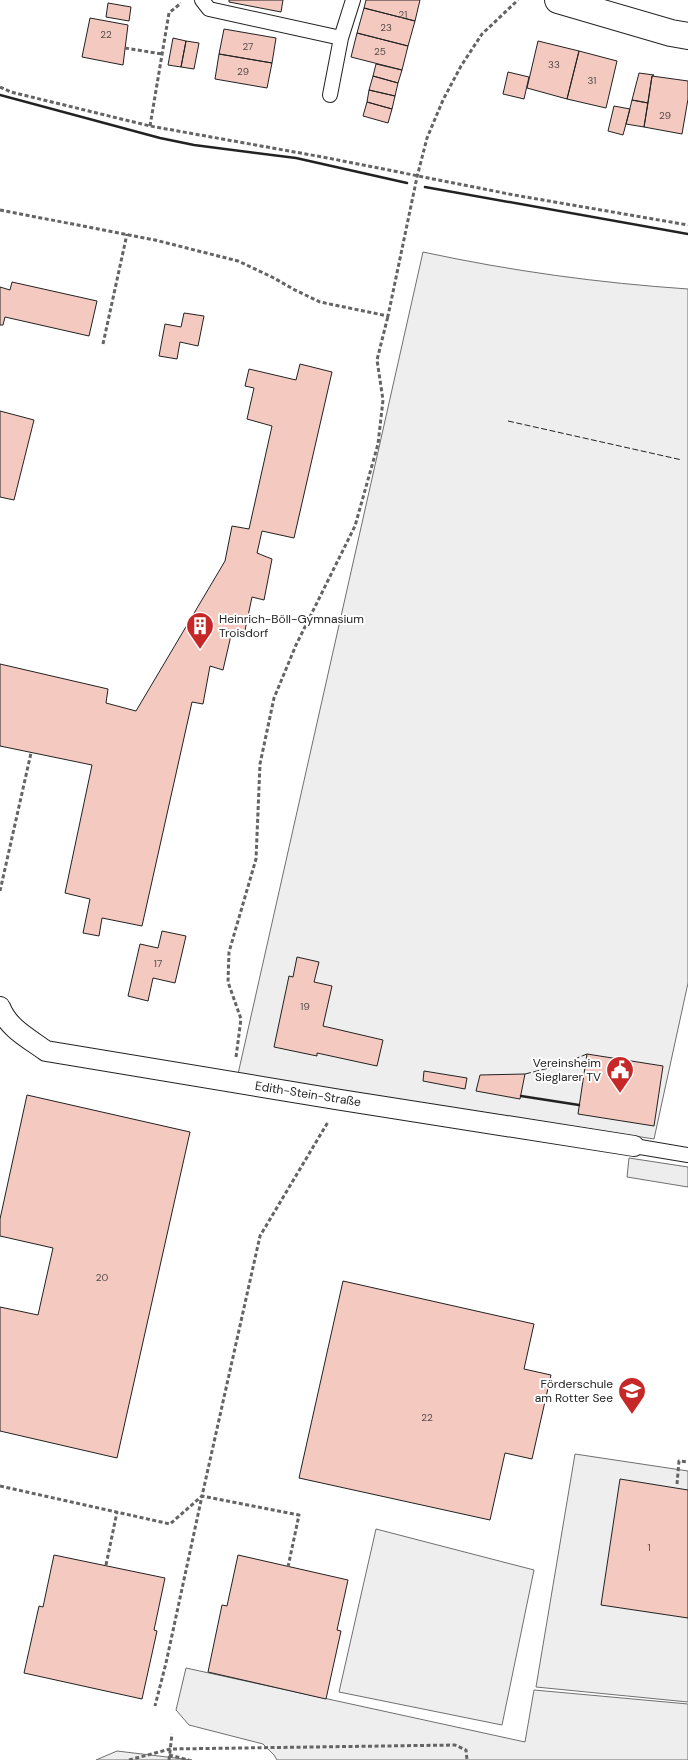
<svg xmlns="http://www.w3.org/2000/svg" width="688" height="1760" font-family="'DM Sans',sans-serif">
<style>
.green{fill:#eee;stroke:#6f6f6f}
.parking{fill:#ededed;stroke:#6f6f6f}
.building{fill:#f3c9c0;stroke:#222}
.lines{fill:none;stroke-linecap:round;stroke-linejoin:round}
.service-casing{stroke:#222;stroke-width:16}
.pedestrian-casing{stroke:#222;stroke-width:22}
.minor-casing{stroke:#222;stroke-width:28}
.path{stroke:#646464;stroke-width:3;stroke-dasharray:4 2.5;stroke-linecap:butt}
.service{stroke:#fff;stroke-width:14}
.pedestrian{stroke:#fff;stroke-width:20}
.minor{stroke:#fff;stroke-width:26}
.fence{stroke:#222;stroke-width:1;stroke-dasharray:6 2.5;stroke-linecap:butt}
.wall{stroke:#222;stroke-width:2.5}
.labels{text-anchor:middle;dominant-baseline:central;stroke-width:4;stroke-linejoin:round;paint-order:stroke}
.number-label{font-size:10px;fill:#564c4a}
.poi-label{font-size:12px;fill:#222;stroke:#fff;text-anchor:end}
.street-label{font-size:12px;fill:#222;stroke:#fff}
</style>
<rect width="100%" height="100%" fill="#fff"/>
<path class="green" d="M423,252C511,271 599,283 688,289V983L654,1139L238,1074Z
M575,1454L688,1471V1702L536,1687Z
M376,1529L534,1570L502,1725L339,1692Z
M186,1668L525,1742L534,1690L688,1704V1760H277L274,1755L263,1744L189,1725L176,1710Z
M117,1751L192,1760H96Z"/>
<path class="parking" d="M629,1158L688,1167V1187L627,1177Z"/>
<path class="building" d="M229,0H283L281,12L229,2Z
M366,0H420L415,21L364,8Z
M108,3L131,7L129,21L106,17Z
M364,8L415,21L408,46L357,33Z
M90,18L128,25L123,65L82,57Z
M224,29L276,38L272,63L219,54Z
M357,33L408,46L402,70L351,57Z
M173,38L186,41L181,67L168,65Z
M186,41L199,43L194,69L181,67Z
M538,41L579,51L567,99L527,88Z
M579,51L617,61L606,108L567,99Z
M219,54L272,63L267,88L215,79Z
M376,64L402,70L398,83L373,76Z
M508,72L529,77L524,99L503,94Z
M639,73L654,75L652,76L648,103L632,100Z
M373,76L398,83L395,96L369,90Z
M652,76L688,81V99L682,134L644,127Z
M369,90L395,96L392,109L367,102Z
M632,100L648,103L644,127L626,124Z
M367,102L392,109L388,123L363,116Z
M614,106L630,109L623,135L608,131Z
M12,282L97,301L89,336L5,317L3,325H0V287L10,290Z
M184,313L204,316L198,346L180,342L177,359L159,356L165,324L181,327Z
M300,364L332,372L294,538L262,531L257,553L272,559L264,600L252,597L244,635L232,631L223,670L210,666L203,704L192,702L142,926L102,918L99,936L83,933L90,899L65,893L92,765L0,746V664L108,689L106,703L136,711L225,561L232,526L249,529L272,426L247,419L254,388L245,386L249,369L296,380Z
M0,411L34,420L14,500L0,497Z
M162,931L186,936L175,983L153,978L148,1001L128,996L140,944L158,948Z
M297,957L319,962L314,982L332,986L323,1026L383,1040L377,1066L317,1053V1056L274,1047L289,976L293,977Z
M587,1054L663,1066L654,1126L578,1114Z
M424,1071L467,1078L465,1089L423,1081Z
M525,1074L520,1099L476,1091L480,1075Z
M27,1095L190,1132L117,1458L0,1431V1307L38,1315L53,1248L0,1236V1219Z
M343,1281L534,1324L524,1369L551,1375L532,1459L505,1453L490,1520L299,1478Z
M620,1479L688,1490V1618L601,1605Z
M54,1555L165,1578L154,1630L157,1631L142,1699L24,1673L39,1606L43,1607Z
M238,1555L348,1580L337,1630L341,1631L326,1699L208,1672L222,1605L227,1606Z"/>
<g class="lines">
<defs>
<path id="service" d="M202,0L209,9L341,38
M330,95L341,38L353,0
M634,1146L688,1155"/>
<path id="pedestrian" d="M0,1007C8,1028 28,1038 46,1051L341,1100L634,1146"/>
<path id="minor" d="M558,0L671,33L688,36"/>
</defs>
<use href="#service" class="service-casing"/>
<use href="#pedestrian" class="pedestrian-casing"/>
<use href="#minor" class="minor-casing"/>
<path class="path" d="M125,48L162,54
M0,87L11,92L150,126L328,158L514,195L688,225
M150,126L169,13L181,3
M0,210L155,240L238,261L272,277L295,290L320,302L388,316L417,177L427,138L443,100L461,66L482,34L518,0
M103,344L127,234
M0,891L31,753
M236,1057L241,1019L228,982L229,952L256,859L260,764L274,698L296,645L355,526L378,444L383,400L377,360L388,316
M677,1484L679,1461L688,1462
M0,1486L170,1524L202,1496L166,1663L155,1706
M106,1565L117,1512
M288,1567L299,1515L202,1496L260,1236L328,1122
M169,1755L189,1760
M129,1760L170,1749L455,1745L466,1750L467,1760
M169,1760L172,1734"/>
<use href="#service" class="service"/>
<use href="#pedestrian" class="pedestrian"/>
<use href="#minor" class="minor"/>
<path class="fence" d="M508,421L682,460
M525,1074L557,1066L587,1054"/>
<path class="wall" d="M0,95L160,138L194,145L296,158L407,183
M425,187L688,234
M521,1096L579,1105"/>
</g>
<defs>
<symbol id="building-pin" viewBox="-11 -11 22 30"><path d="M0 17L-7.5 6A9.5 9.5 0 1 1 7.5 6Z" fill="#c62828" stroke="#fff"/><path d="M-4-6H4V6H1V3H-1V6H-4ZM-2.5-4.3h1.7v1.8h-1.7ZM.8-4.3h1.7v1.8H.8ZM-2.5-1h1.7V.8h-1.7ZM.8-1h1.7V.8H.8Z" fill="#fff"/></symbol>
<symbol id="civic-pin" viewBox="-11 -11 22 30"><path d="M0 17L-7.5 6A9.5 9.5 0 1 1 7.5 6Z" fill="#c62828" stroke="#fff"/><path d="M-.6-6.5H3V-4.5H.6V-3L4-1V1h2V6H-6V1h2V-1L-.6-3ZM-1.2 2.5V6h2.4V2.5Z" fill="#fff"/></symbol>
<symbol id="school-pin" viewBox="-11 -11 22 30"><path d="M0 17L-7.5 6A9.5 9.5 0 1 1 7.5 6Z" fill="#c62828" stroke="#fff"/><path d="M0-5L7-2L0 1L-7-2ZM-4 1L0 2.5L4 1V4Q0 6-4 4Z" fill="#fff"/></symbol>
</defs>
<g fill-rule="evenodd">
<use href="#building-pin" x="184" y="610" width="32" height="43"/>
<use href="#civic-pin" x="604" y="1054" width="32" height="43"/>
<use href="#school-pin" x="616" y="1375" width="32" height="43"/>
</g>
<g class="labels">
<g class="number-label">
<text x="403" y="14">21</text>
<text x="386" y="27">23</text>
<text x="106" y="34">22</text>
<text x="248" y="46">27</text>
<text x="380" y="51">25</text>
<text x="554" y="64">33</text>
<text x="243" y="71">29</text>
<text x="592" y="80">31</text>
<text x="665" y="115">29</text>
<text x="158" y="963">17</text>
<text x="305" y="1006">19</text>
<text x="102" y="1277">20</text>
<text x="427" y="1417">22</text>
<text x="649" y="1547">1</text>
</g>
<g class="poi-label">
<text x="219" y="619" text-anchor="start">Heinrich-Böll-Gymnasium<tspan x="219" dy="14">Troisdorf</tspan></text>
<text x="601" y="1063">Vereinsheim<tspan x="601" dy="14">Sieglarer TV</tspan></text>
<text x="613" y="1384">Förderschule<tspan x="613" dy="14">am Rotter See</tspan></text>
</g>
<g class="street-label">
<text transform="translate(308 1094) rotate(9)">Edith-Stein-Straße</text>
</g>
</g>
</svg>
